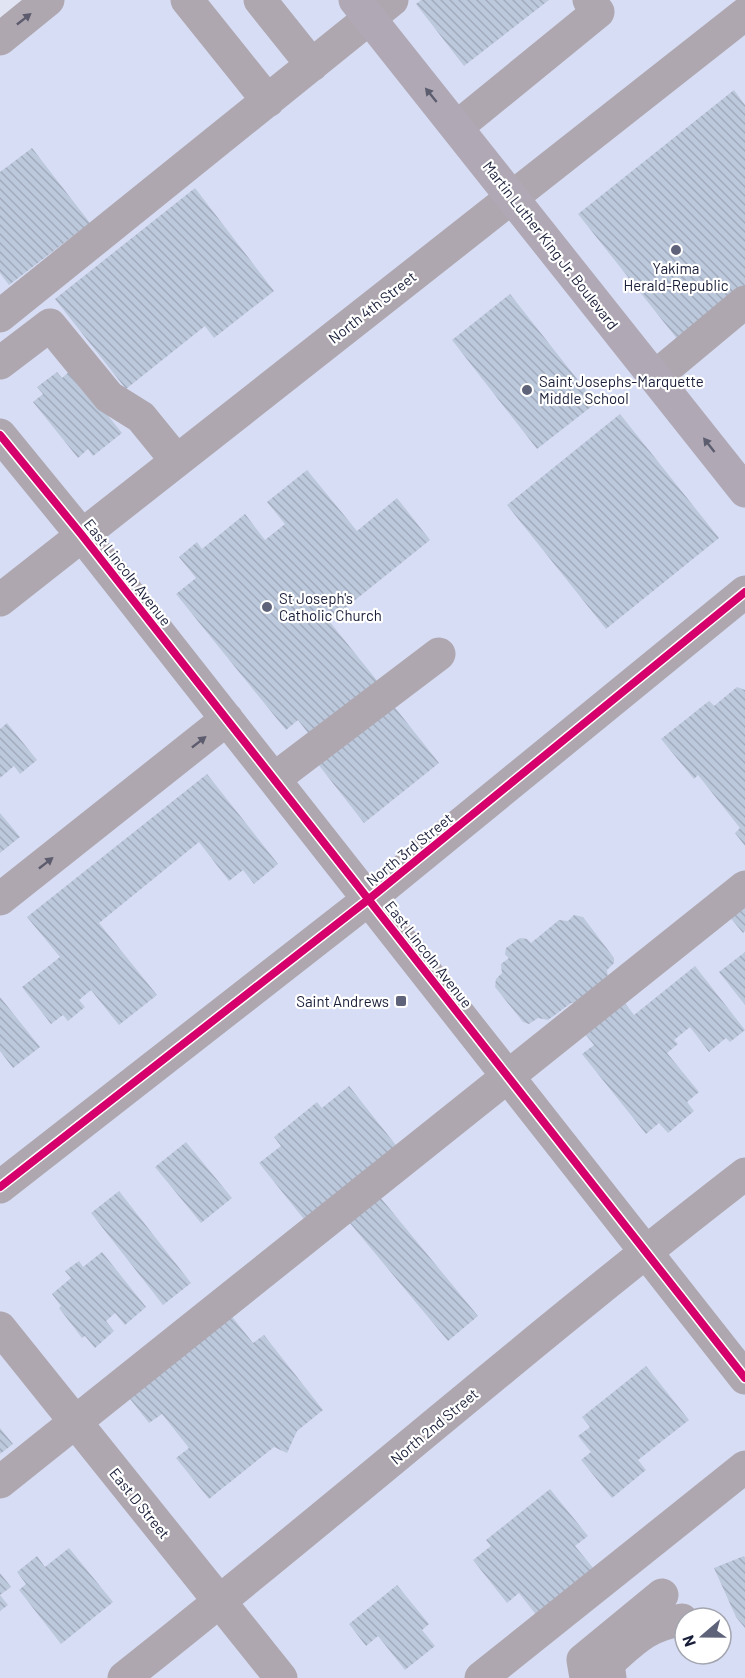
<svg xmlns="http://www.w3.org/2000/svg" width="745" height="1678" font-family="Barlow,sans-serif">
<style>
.built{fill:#d7ddf5;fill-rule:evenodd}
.building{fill:url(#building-back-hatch)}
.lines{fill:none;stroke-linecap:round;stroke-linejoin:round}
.minor{stroke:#afa7af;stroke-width:33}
.major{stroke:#b0a9b5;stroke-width:33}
.cycleway-casing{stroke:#fff;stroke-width:11}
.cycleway{stroke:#d6006c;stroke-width:8}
.oneway{fill:#5c5c6e}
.oneway2{fill:#5d5d70}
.poi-dot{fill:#5f6379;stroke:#fff;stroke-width:2}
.labels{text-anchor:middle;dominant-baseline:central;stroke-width:4.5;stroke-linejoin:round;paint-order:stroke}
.street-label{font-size:15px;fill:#191e38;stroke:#fff}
.poi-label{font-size:15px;fill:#191e38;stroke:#fff;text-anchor:start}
</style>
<defs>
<pattern id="building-back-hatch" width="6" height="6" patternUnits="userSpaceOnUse" patternTransform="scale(1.5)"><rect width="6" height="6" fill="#bcc8db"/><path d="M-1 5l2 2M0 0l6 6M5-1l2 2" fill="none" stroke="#a1abbd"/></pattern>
</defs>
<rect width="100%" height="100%" fill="#e0e4f3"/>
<path class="built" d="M65,0H745V1678H0V53ZM685,1618H721V1654H685Z"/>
<path class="building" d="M421,0H549L464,66L416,4Z
M734,90L745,105V286L678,340L578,214Z
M32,148L90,223L9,285L0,273V172Z
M195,188L274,291L214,338L205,326L126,389L55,299Z
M510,294L596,403L537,449L452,340Z
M71,370L122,433L93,456L88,449L78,458L33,402L43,394L37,387L57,372L62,378Z
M620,414L719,538L606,629L507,505Z
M307,470L357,531L397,498L430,540L329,621L379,683L311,737L298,720L286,730L176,594L196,578L179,557L197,542L202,549L245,514L265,540L285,524L267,502Z
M737,687L745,690V846L735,833L740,828L698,775L694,779L661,739L709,701L714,706Z
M389,700L439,763L364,823L314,759Z
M7,723L37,760L20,774L14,766L0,778V729Z
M207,774L278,864L254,884L243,870L229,881L199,842L99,923L157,995L119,1025L91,990L79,1000L85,1007L68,1021L63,1015L51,1024L22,987L60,957L27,917Z
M0,813L20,837L0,853Z
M745,903V931L743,933L729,916Z
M574,915L583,917L614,958V963L607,970L608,978L578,1003H571L548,1020L538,1018L529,1024L523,1022L495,987L496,979L502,973L501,964L509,958L505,954L506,948L520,938L527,939L531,943L559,920L568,921Z
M745,952V1005L719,972Z
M695,966L745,1030L730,1042L726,1038L709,1052L690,1027L674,1040L678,1044L667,1053L699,1092L687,1102L694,1111L668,1133L659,1123L646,1134L582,1054L594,1045L581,1029L621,998L634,1015Z
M0,997L40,1047L13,1068L0,1051Z
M349,1086L399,1149L307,1223L259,1163L281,1146L274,1137L317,1102L322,1108Z
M186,1142L232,1198L201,1223L155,1167Z
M119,1191L191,1283L163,1305L91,1213Z
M380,1197L478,1316L448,1341L349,1222Z
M102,1252L146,1307L125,1325L115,1313L106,1321L114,1331L95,1348L85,1336L82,1338L59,1308L61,1306L52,1294L71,1278L65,1271L79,1261L83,1267Z
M230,1314L253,1343L264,1335L323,1410L297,1431L287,1453L274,1447L209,1499L176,1458L189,1448L162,1414L149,1423L127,1395Z
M646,1366L689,1420L638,1460L646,1470L612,1498L581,1460L591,1452L578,1436L590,1427L582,1417Z
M0,1428L13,1444L0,1454Z
M550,1489L588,1536L575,1546L599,1575L541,1621L519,1593L507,1603L473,1560L491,1546L486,1540Z
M69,1548L113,1602L61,1644L19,1590L26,1584L17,1572L37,1556L45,1567Z
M744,1556L745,1558V1628L736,1617L714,1568Z
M0,1573L11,1587L0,1595L8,1605L0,1611Z
M397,1585L429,1624L422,1630L435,1646L405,1670L378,1636L366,1646L349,1624Z"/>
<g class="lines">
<path class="minor" d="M187,0L268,101
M260,0L312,65
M0,39L48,0
M457,127L598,12L589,0
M0,316L392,0
M0,363L50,325L109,397L141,417L176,460
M655,377L745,302
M0,435L81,534L745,1378
M0,600L745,14
M274,779L439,654
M0,899L227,719
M0,1187L369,899L745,592
M0,1328L281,1678
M0,1482L745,887
M124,1678C333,1513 534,1337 745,1174
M481,1678L745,1467
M586,1678L583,1660L662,1595
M610,1678L608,1663C634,1640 647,1625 682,1620"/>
<path class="major" d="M355,0L745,491"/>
<defs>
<path id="cycleway" d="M0,435L81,534L745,1378
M0,1187L369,899L745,592"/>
</defs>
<use href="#cycleway" class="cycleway-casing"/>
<use href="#cycleway" class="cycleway"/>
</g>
<defs><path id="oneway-solid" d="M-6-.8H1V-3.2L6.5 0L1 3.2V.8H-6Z" transform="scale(1.5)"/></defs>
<g class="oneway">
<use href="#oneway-solid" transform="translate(24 19) rotate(-38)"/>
<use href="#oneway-solid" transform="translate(199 742) rotate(-38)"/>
<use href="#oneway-solid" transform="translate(46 863) rotate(-38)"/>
</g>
<g class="oneway2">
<use href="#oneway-solid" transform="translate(431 95) rotate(-129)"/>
<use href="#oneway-solid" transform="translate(709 445) rotate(-128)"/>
</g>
<g class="poi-dot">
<circle cx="676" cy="250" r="6"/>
<circle cx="527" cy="390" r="6"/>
<circle cx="267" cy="607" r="6"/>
<rect x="395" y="995" width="12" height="12" rx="3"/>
</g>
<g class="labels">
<g class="street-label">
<text transform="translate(551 245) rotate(52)">Martin Luther King Jr. Boulevard</text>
<text transform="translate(372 307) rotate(-38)">North 4th Street</text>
<text transform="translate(128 572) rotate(52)">East Lincoln Avenue</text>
<text transform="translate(409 849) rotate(-39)">North 3rd Street</text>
<text transform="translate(429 954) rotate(52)">East Lincoln Avenue</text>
<text transform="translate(434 1426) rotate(-40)">North 2nd Street</text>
<text transform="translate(140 1503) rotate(51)">East D Street</text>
</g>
<g class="poi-label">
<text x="676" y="268" text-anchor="middle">Yakima<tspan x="676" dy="17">Herald-Republic</tspan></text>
<text x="539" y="381">Saint Josephs-Marquette<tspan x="539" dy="17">Middle School</tspan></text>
<text x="279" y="598">St Joseph's<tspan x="279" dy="17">Catholic Church</tspan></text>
<text x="389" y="1001" text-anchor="end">Saint Andrews</text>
</g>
</g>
<g transform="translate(703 1636) rotate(250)"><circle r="28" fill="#ffffff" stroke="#a3a5af" stroke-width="1.5"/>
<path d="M0-4.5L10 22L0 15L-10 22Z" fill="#5f6379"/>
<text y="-9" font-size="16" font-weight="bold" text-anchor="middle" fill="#191e38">N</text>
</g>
</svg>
